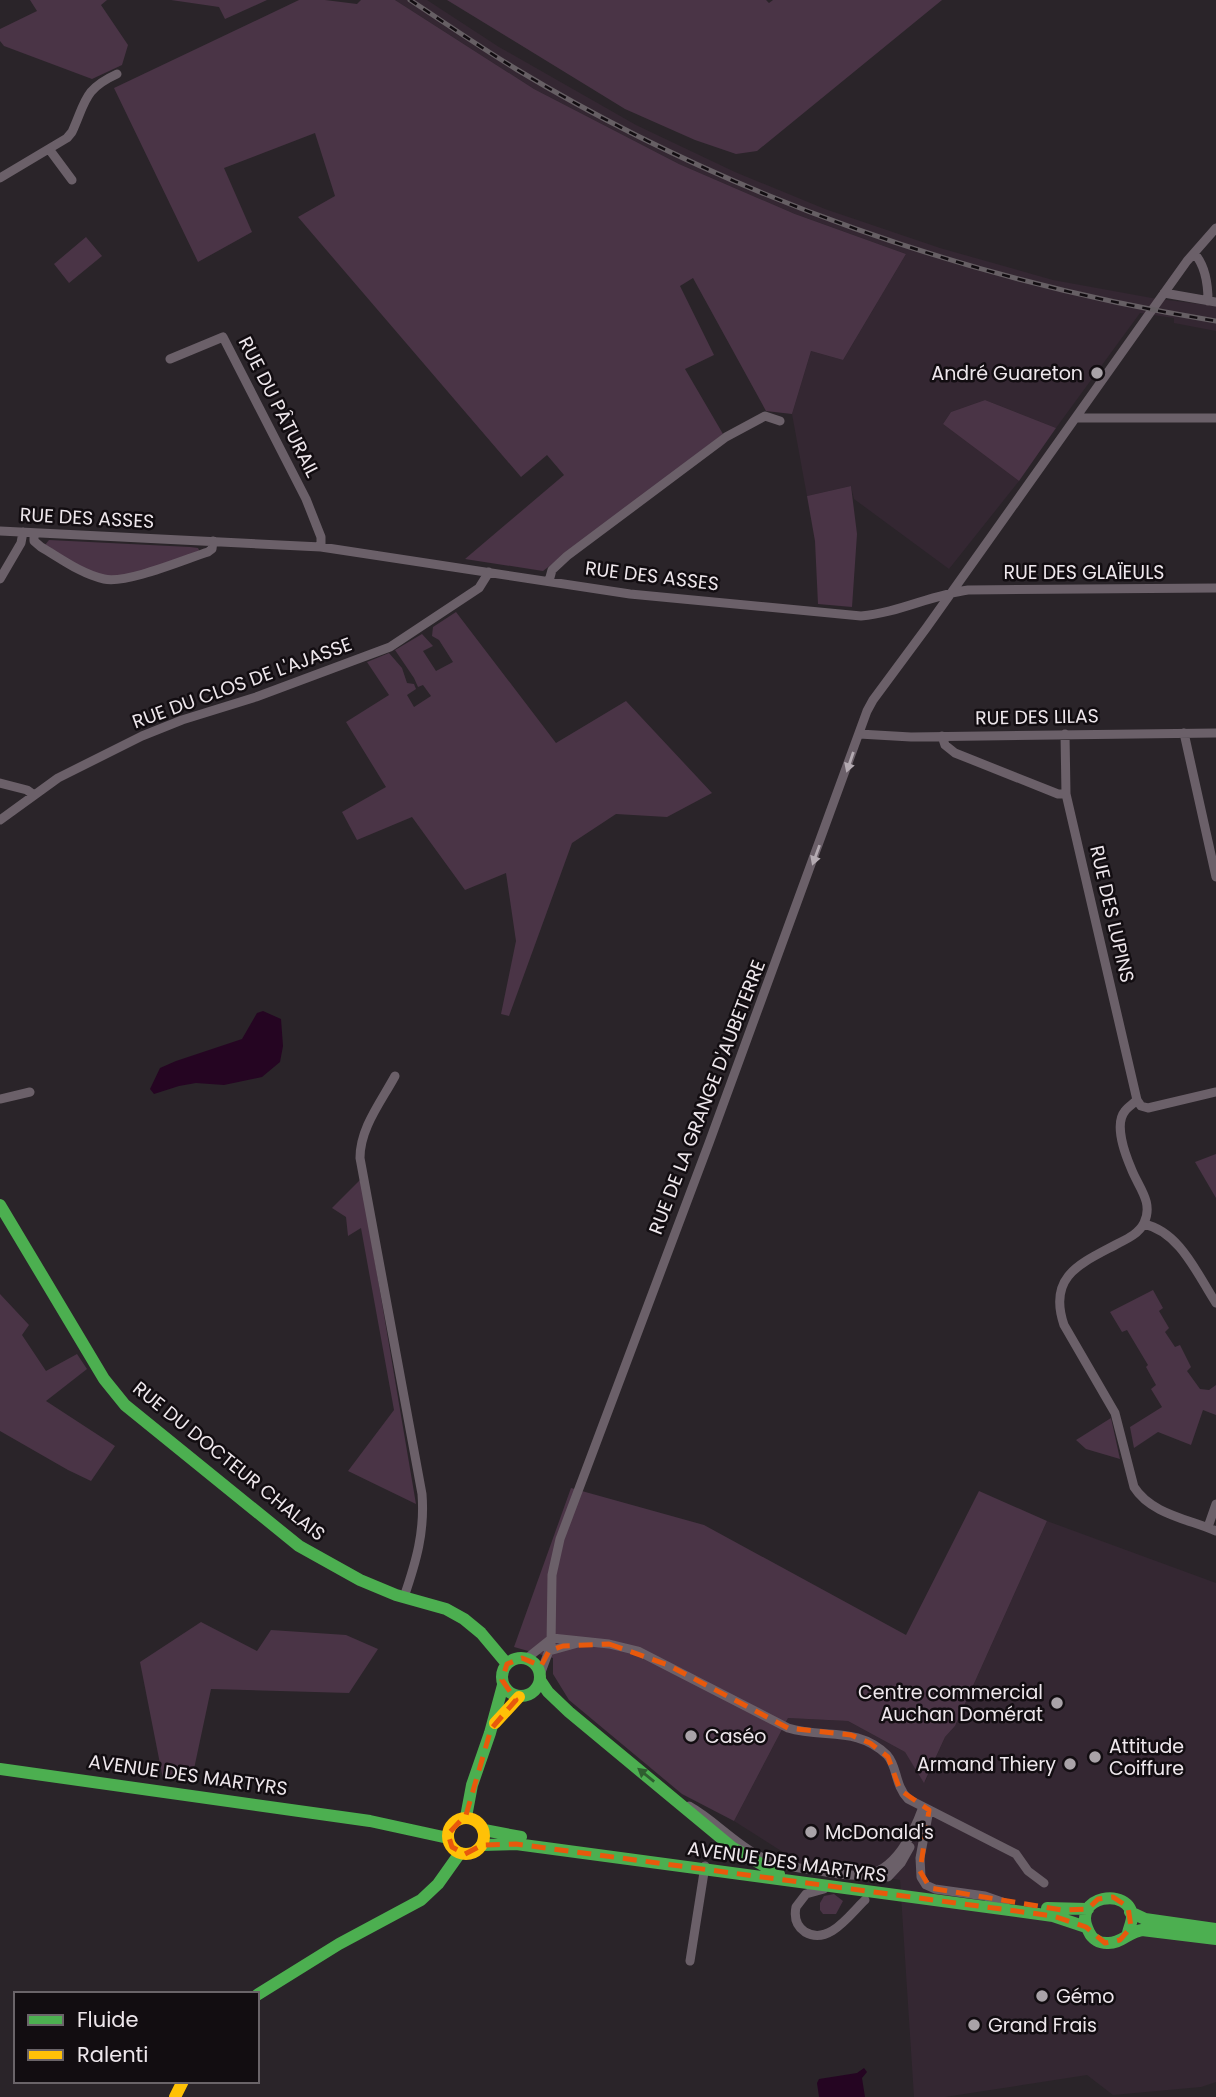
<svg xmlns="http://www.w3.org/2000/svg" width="1216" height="2097" font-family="Poppins,sans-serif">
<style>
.built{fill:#342732}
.green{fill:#4a3446}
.water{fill:#250522}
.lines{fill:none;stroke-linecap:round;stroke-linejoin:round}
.street{stroke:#6b6069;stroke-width:9}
.fast{stroke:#4caf50;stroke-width:12}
.slow{stroke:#ffc107;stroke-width:12}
.rail-casing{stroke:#665f64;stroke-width:5}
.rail{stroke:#120d11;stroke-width:2.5;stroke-dasharray:8;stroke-linecap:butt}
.oneway{fill:#b3aab1}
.oneway2{fill:#2f5e30}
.marked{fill:none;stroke:#e8590c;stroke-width:5;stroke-dasharray:14 9;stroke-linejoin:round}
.poi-dot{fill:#a9a3a8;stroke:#120d11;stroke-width:2.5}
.labels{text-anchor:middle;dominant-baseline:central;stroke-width:5;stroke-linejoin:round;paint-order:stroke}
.poi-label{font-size:19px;fill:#eee7ec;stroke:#120d11;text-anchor:start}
.street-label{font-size:19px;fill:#eee7ec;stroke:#120d11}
</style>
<rect width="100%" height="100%" fill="#2a2429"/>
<path class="built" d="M395,0H427L499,47L636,125L735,172L825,209L940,248L1053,280L1152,298L1216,306V331L1174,323V318L1140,313L1056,428L985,400L951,412L943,424L1019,481L949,569L854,499L851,486L807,496L792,414L811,351L843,360L906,254L795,214L679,164L534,89Z
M1047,1521L1216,1583V2082L1201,2087L1113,2095L1087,2075L945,2097H914L900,1880L800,1863L734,1821L788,1718L848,1721L905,1752L925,1782L945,1737L955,1726Z"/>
<path class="green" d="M30,0H107L101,5L128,45L122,65L92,79L4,46L0,41V29L37,11Z
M171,0H267L225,19L219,7Z
M299,0H325L357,4L361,0H395L534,89L679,164L795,214L906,254L843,360L811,351L792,414L766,411L693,278L680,286L714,355L685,369L723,434L543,571L465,559L564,475L547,455L521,477L298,217L335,196L315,133L224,168L252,232L198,262L114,88Z
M447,0H766L769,3L773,0H942L757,151L736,154L695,140L625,109Z
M86,237L102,256L69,283L54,264Z
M985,400L1056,428L1019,481L943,424L951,412Z
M851,486L857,534L852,607L818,604L815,541L807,496Z
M49,540L190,547L198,548L200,552C176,559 126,580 104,576C83,572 63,555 45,545Z
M456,612L556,743L626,701L712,793L667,817L616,814L572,843L509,1016L501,1014L516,941L506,873L465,890L412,817L357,840L342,812L386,787L346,722L389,695L367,662L389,653L402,668L407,683L414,684L416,689L407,695L414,707L431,696L423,685L418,687L414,678L395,650L422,634L433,646L423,651L436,671L453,662L439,640L432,636L433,627Z
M1216,1154V1198L1195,1162Z
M361,1179L416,1504L348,1471L394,1410L361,1228L348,1236L346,1217L332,1208Z
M1153,1290L1163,1308L1159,1311L1169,1328L1165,1332L1175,1347L1180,1345L1191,1367L1187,1371L1200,1389L1209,1390L1216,1385V1415L1203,1410L1191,1445L1158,1432L1134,1448L1130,1427L1162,1407L1151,1389L1156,1385L1146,1367L1148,1365L1127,1330L1122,1332L1110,1312Z
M0,1294L29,1325L22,1335L46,1371L77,1354L87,1369L46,1401L115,1446L91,1481L68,1470L0,1431Z
M1111,1418L1120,1459L1086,1449L1076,1440Z
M571,1488L704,1525L906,1635L979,1491L1047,1521L955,1726L945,1737L924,1783L905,1752L848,1721L788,1718L734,1821L682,1794L569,1700L553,1674V1658L514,1647Z
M201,1622L257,1651L271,1630L346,1635L378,1649L349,1693L211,1689L191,1783L163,1779L140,1662Z
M834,1894L843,1901L836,1914H823L820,1910V1903L824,1896Z"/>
<path class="water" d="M263,1011L281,1019L283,1046L280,1062L262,1077L224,1085L196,1083L179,1086L154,1094L150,1089L160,1068L176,1061L242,1039L257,1013Z
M864,2068L867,2072L862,2078L865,2097H819L817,2083L819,2079L857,2073Z"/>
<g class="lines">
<path class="street" d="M49,149L72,180
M0,178L67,138L72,132C86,101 84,89 117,74
M1194,253C1205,265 1208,285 1208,301
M1164,293L1216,302
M170,359L223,337L306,499L321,537V547
M1076,418H1216
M0,531L321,547L630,594L861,616C898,613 931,595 968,590L1216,588
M34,533V541L41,547C60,558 81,574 104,579C127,584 183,560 208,552L212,549L213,541
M0,579L21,543L23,532
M549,581L552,570L567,556L726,437L765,416L780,421
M1184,733L1216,877
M859,734L911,737L1216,733
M1065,734L1066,794L1137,1100
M942,736L945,745L955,753L1058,794H1066
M0,783L27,790L34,795
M0,820L58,778L142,736L182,720L256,697L390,647L479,588L489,572
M395,1076C381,1102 360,1128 360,1158L422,1494C425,1532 416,1562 404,1597
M0,1099L30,1092
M1137,1100C1133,1104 1128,1107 1125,1111C1114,1124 1125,1154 1131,1168C1138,1187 1154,1202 1144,1223C1139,1233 1129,1238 1119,1243C1082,1263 1047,1275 1064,1325L1115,1413L1134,1487C1151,1514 1188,1519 1216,1531
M1137,1100L1141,1106L1148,1108L1216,1092
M1144,1224C1180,1232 1197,1274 1216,1303
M1208,1527L1216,1504
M552,1638L609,1644L638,1651L788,1728C824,1739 857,1726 887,1755C898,1767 894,1784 908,1799L1016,1854L1028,1871L1044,1883
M549,1651L578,1643
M526,1659L551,1639
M540,1675L551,1645L552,1575L560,1539L709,1143L867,711L873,700L927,627L1152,310L1187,261L1216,228
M689,1806C714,1820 733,1842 759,1856C776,1865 796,1868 815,1870C830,1873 848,1876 863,1875C895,1873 914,1832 923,1807
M929,1810L920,1858L921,1877L926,1885L935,1889L985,1896L1005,1903
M888,1877L901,1863L910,1847
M824,1889L806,1894L796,1907C794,1917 796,1926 805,1932C829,1946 850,1914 865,1900
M690,1961L705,1866"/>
<path class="fast" d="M0,1205L104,1379L125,1405L299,1546L360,1580L396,1595L446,1609L464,1619L481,1633L507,1664
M502 1677a19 19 0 1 1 38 0a19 19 0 1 1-38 0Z
M540,1680L548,1692L569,1712L733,1848L779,1874
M0,1769L370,1821L448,1838
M466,1817L472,1785L490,1733L503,1685
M484,1830L521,1837
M482,1845L516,1844L1053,1916L1086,1927
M1047,1908L1088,1909
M1130,1912L1145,1919L1216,1929
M1128,1933C1129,1928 1132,1922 1132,1917C1131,1886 1069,1895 1089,1932C1092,1939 1099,1943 1107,1943C1120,1944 1129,1932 1142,1930L1216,1939
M257,1995L339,1944L421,1900L438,1884L460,1853"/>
<path class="slow" d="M495,1723L519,1697
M448 1836a18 18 0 1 1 36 0a18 18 0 1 1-36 0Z
M175,2097L183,2081"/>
<defs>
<path id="rail" d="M410,0C445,23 480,47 516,69C730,198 971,281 1216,321"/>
</defs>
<use href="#rail" class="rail-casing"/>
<use href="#rail" class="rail"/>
</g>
<defs><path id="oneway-solid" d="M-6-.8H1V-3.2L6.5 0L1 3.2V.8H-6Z" transform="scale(1.75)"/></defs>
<g class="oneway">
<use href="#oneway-solid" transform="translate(850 762) rotate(109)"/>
<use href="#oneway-solid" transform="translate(816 855) rotate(110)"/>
</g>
<use class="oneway2" href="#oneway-solid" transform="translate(646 1775) rotate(-141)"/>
<path class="marked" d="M609,1644L668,1665L788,1728L851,1735L870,1743L888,1757L900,1790L929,1810L920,1871L930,1888L1062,1910L1088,1909L1098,1899L1113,1897L1128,1907L1131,1927L1120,1940L1105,1943L1086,1927L1053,1916L516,1844L482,1845L465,1854L452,1847L448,1834L466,1815L491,1729L516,1700L502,1680L507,1664L522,1658L541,1666L549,1651L563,1646Z"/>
<g class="poi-dot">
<circle cx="1097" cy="373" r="7"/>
<circle cx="1057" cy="1703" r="7"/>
<circle cx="691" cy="1736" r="7"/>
<circle cx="1095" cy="1757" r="7"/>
<circle cx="1070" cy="1764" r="7"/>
<circle cx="811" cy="1832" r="7"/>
<circle cx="1042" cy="1996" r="7"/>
<circle cx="974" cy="2025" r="7"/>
</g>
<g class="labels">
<g class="poi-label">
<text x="1083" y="373" text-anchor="end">André Guareton</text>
<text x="1043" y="1692" text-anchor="end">Centre commercial<tspan x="1043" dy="22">Auchan Domérat</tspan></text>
<text x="705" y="1736">Caséo</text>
<text x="1109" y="1746">Attitude<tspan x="1109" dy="22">Coiffure</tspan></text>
<text x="1056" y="1764" text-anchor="end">Armand Thiery</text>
<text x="825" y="1832">McDonald's</text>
<text x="1056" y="1996">Gémo</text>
<text x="988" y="2025">Grand Frais</text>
</g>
<g class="street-label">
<text transform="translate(279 407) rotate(63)">RUE DU PÂTURAIL</text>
<text transform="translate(87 518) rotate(3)">RUE DES ASSES</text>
<text x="1084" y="572">RUE DES GLAÏEULS</text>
<text transform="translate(652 576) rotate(7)">RUE DES ASSES</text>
<text transform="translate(242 683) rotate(-20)">RUE DU CLOS DE L'AJASSE</text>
<text transform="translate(1037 717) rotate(-1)">RUE DES LILAS</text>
<text transform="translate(1112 914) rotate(77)">RUE DES LUPINS</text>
<text transform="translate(707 1097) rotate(-69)">RUE DE LA GRANGE D'AUBETERRE</text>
<text transform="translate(229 1461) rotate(39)">RUE DU DOCTEUR CHALAIS</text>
<text transform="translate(188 1775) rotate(8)">AVENUE DES MARTYRS</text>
<text transform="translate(787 1862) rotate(8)">AVENUE DES MARTYRS</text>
</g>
</g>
<rect x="14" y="1992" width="245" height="91" fill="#120d11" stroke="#6a6469" stroke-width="2"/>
<rect x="28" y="2015" width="35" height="10" fill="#4caf50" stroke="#6a6469" stroke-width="2"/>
<text x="77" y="2027" font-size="21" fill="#eee7ec">Fluide</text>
<rect x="28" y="2050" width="35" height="10" fill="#ffc107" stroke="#6a6469" stroke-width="2"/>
<text x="77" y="2062" font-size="21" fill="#eee7ec">Ralenti</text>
</svg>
